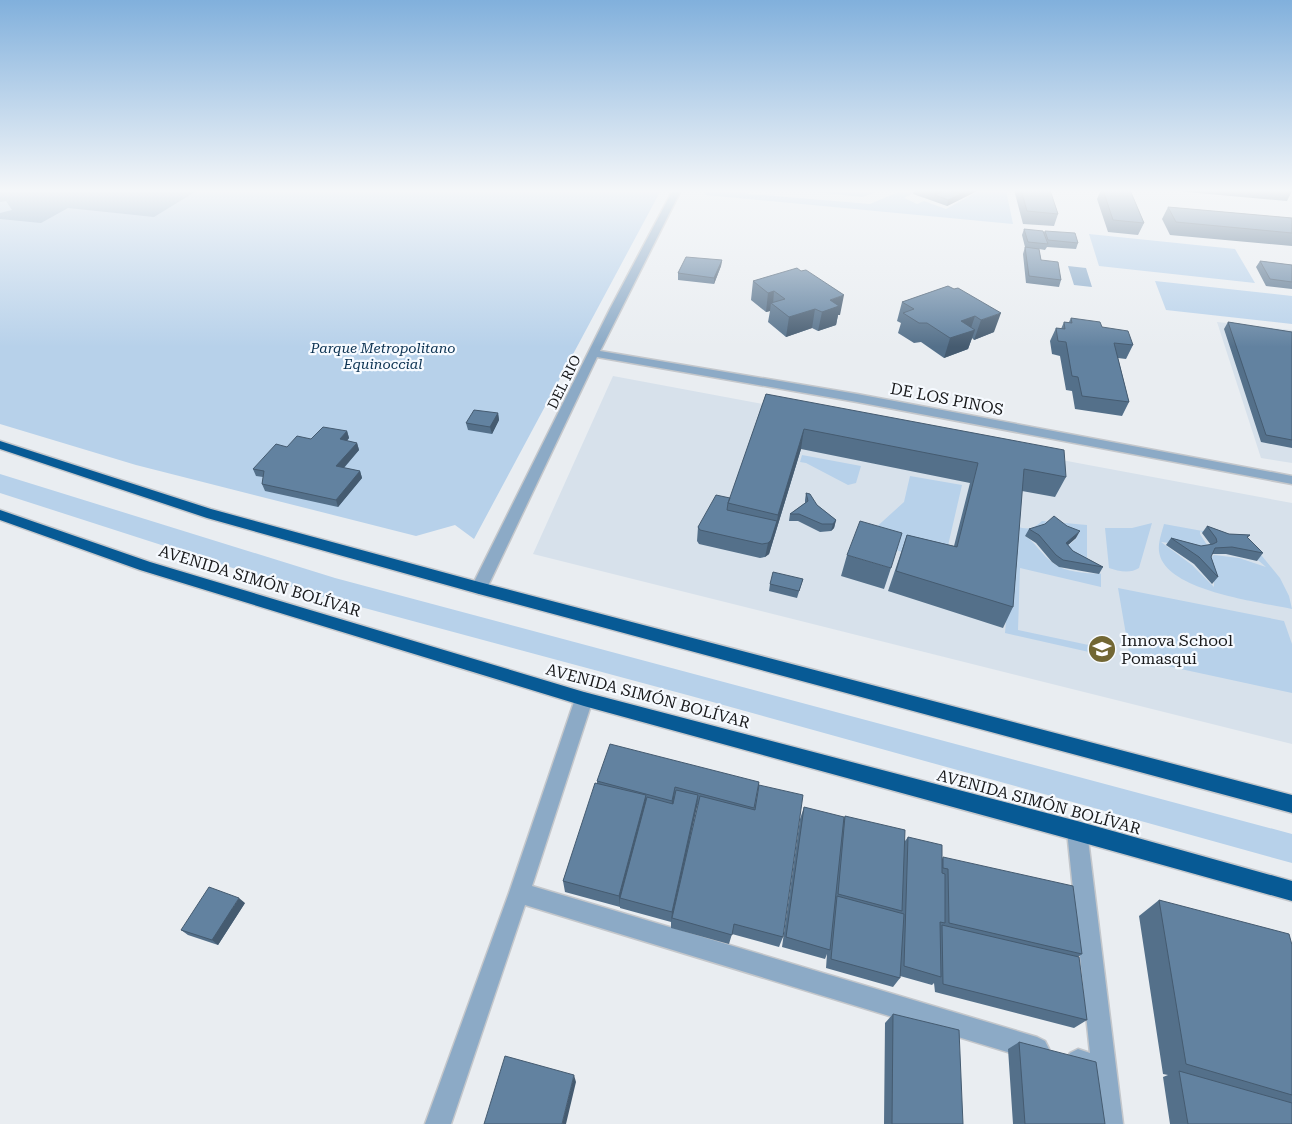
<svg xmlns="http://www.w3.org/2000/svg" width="1292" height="1124" font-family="'Roboto Serif',serif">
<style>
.built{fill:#d7e1eb}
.green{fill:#b7d1ea;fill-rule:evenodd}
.water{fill:#88a9c9}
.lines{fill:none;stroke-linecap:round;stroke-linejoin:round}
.minor-casing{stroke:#c4c7cb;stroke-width:3}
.highway-casing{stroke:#c4c7cb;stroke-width:3}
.minor{fill:#8caac6;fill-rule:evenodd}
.highway{fill:#075a95;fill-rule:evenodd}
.wall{fill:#54708a;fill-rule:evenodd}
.shaded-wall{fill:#455b70}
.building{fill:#6282a0;stroke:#455b70}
.labels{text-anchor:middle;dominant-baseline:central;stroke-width:4.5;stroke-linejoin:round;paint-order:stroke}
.far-park-label{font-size:14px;font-style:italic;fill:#082f4f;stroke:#f6faff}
.far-street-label{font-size:14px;fill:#191a1c;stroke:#f6faff}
.street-label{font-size:16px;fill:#191a1c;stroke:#f6faff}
.poi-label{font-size:16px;fill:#191a1c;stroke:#f6faff;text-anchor:start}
</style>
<rect width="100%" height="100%" fill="#e9edf1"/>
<path class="built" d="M1217,322L1292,330V463L1261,458Z
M613,376L1292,503V744L533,554Z"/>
<path class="green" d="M0,190H661L474,539L455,525L416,536L136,465L0,424Z
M707,190H742L749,194L763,195L870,204L903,190L915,192L904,198L917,204L924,201L946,209L981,190H1006L1013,224L705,195Z
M797,190H882L862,197Z
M1089,234L1235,249L1255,283L1099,266Z
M1155,281L1292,296V324L1166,310Z
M802,455L861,466L856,483L848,485L806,463L800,462Z
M0,474L335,578L1292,834V863L691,696L320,596L0,493Z
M910,476L962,485L944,563L861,541L904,502Z
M1042,521L1087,525V561L1082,562L1101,574V587L1020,568L1018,630L1112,650L1111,657L1005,633L1014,526C1027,529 1031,531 1042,521ZM1041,531L1062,533L1077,538L1063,550L1099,574C1085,573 1064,572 1053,563C1042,555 1036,543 1025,536Z
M1152,523L1139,568C1130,574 1118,571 1109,568L1105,528H1132Z
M1164,524L1241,538L1262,556L1280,578L1289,596L1292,609C1261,602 1163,591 1159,551C1158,542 1162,532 1164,524ZM1200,531L1252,555L1266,567L1239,558L1214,555L1210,558L1211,576L1214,581V587L1192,565L1161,542L1209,548L1200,534Z
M1118,588L1284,621L1292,644V693L1130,658Z"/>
<path class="water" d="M0,190H198L154,217L68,208L41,223L0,219V213L12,210L6,201L0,202Z
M1068,266L1086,268L1092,287L1074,285Z"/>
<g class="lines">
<defs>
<path id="minor" d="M673,190H681L600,351L857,394L1292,476V484L857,402L597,357L487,588L484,592L479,594L474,592L471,588L610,309Z
M584,692L590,694L593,699L532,886L1037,1037L1045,1041L1049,1049L1045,1057L1037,1061L525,905L451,1124H425L509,893L575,699L578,694Z
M1077,821L1084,824L1087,831L1123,1124H1097L1093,1078L1070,1069L1066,1061L1070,1053L1078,1049L1090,1053L1067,831L1070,824Z"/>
<path id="highway" d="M0,441L211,509L479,582L1292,795V813L479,594L207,518L0,449Z
M0,510L150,562L584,692L1077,821L1292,881V901L1077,841L584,706L140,570L0,520Z"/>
</defs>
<use href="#minor" class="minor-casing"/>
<use href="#highway" class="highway-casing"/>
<use href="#minor" class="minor"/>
<use href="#highway" class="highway"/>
</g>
<path class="wall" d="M914,190H979L947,206L933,201L913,194Z
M1014,190H1050L1058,214L1054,226L1023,224Z
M1101,190H1130L1144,223L1138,235L1108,232L1097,199Z
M1165,190H1292V191L1287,201Z
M1168,207L1292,218V246L1170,235L1162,219Z
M1024,229L1044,232L1045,231L1078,243L1076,249L1047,247L1045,250L1039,249L1041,260L1061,280L1059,287L1026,283L1023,254L1025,247L1022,235Z
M722,260L721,266L714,284L678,280V273Z
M1260,261L1292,265V289L1266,286L1256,267Z
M753,281L840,315H838L836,325L818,331L812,328L786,337L768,322L770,311L766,312L751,300Z
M948,286L994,332L974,340L972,338L968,349L944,358L921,342L914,343L898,333L901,323L897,321L902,302Z
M1071,318L1102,327L1133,345L1126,359L1118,358L1129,402L1122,416L1075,409L1072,391L1066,390L1060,356L1052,354L1050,341L1056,328L1061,329L1064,322H1069Z
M1228,322L1292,332V448L1261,442L1224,329Z
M766,394L1066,477L1055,497L1022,491L1013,607L1003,628L888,591L907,535L954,546L970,483L801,449L769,554L765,557L760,558L699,544L697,541L698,527L730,498Z
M498,413L499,420L492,434L468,430L466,423Z
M347,431L349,438L347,441L357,443L359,450L344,468L360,471L362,478L338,507L265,491L262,484L263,477L256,476L253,469L287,447L311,439Z
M806,493L817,505L836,520L834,528L831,531L820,532L798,521H789L790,514L805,503V500Z
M1207,526L1229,534L1250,535L1247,538L1263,553L1257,561L1226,554H1212L1211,557L1218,577L1212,584L1194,564L1166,545L1171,538L1201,546L1211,545L1202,533Z
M1029,529L1076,538L1068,545L1073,551L1103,567L1099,574L1059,567L1052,562L1036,543L1025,536Z
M847,555L891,568L884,589L841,576Z
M803,579L797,598L769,591L770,584Z
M597,781L759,782L754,809L759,785L783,937L779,947L732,934L729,944L671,928V921V922L620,908V904V907L565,892L563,881L597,783ZM697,805L698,806L689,843Z
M804,807L843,820L845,816L905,841L908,837L942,859L943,857L1082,954L1078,957L1087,1020L1074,1028L935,992L934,983L932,985L900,976V978L893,987L826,968L827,954L825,959L782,947L800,819Z
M1159,900L1292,945V1124H1170L1163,1077L1168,1075L1163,1074L1139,916Z
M245,903L218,945L188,935L181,930Z
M893,1014L963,1124H884L885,1023Z
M1019,1042L1105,1124H1013L1008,1049Z"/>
<path class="shaded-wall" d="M936,190H949L935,195L933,201Z
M962,190H979L959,200Z
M961,194L959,200L947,206L948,200Z
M722,260L721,266L714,284V278Z
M774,291L773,305L771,303L770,311L766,312L768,293Z
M844,295L840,315H838L836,325L818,331L822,312L830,300Z
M815,309L812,328L786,337L789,317Z
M1001,313L994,332L974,340L981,320Z
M975,316L970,331L975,330L968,349L944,358L950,338L961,321Z
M498,413L499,420L492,434L490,427Z
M804,429L801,449L769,554L765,557L768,543L777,521L778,515Z
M347,431L349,438L342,446L340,439Z
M357,443L359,450L339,473L336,466Z
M360,471L362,478L338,507L336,500Z
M836,520L834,528L831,531L833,524Z
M1080,531L1076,538L1062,550L1066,543Z
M675,787L674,799L671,813L672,801Z
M646,795V807L620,898V907L619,896Z
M698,795L697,807L671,922L672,912Z
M239,898L245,903L218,945L212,940Z
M574,1075L576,1082L566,1124H562Z"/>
<path class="building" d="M946,190H951V191L961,194L948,200L935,195Z
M1021,190H1050L1058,214L1027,211Z
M1103,190H1130L1144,223L1113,220Z
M1168,207L1292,218V233L1176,222Z
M1024,229L1043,231L1048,244L1028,242Z
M1045,231L1075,233L1078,243L1048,240Z
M1025,247L1039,249L1041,260L1058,262L1061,280L1029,276Z
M686,257L722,260L714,278L678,273Z
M1260,261L1292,265V282L1270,279Z
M797,268L801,271L806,270L844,295L830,300L839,306L822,312L815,309L789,317L771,303L785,299L774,291L768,293L753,281Z
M948,286L954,289L958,288L1001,313L981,320L975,316L961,321L975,330L950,338L927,323H919L903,313L914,309L902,302Z
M1071,318L1100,322L1102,327L1128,331L1133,345L1114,343L1129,402L1082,396L1078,377L1072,376L1066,342L1058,341L1056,328L1065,329L1064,322L1072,323Z
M1228,322L1292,332V440L1266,435Z
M766,394L1064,450L1066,477L1024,469L1013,607L896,571L907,535L957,547L978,463L804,429L778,515L728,503Z
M474,410L498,413L490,427L466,423Z
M323,427L347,431L340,439L357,443L336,466L360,471L336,500L262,484L264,471L253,469L276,444L287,447L297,436L311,439Z
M806,493L810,494L817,505L836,520L833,524H822L799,514H790L808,501Z
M716,495L730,498L728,503L727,510L777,521L771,540L768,543L762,544L700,530L698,527Z
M1054,516L1067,526L1080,531L1066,543L1073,551L1103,567L1063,560L1056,555L1039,535L1029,529L1045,524Z
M860,521L902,533L891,568L847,555Z
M1207,526L1229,534L1250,535L1247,537L1263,553L1232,547L1215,548L1211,557L1218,577L1199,557L1171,538L1201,546L1213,544L1217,542L1216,538Z
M773,572L803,579L799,591L770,584Z
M610,744L759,782L754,808L675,787L672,801L597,781Z
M595,783L646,795L619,896L563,881Z
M759,785L803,795L783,937L734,924L732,935L672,918L700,796L755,810Z
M676,790L698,795L672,912L620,898L647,797L673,804Z
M804,807L844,817L830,950L786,937Z
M845,816L905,830L902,911L838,894Z
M908,837L942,845V873L945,874V923L940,922L941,977L904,966Z
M943,857L1073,886L1082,954L949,923L948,869L943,868Z
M209,887L239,898L212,940L181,930Z
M837,896L904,914L900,978L831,959Z
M1159,900L1289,934L1292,945V1095L1186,1064Z
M942,925L1079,957L1087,1020L943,984Z
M893,1014L959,1030L963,1124H892Z
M1019,1042L1096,1062L1105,1124H1025Z
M505,1056L574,1075L562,1124H484Z
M1179,1071L1292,1103V1124H1188Z"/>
<linearGradient id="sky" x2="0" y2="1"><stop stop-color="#81b0dc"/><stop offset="0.55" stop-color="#f5f7f9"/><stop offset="1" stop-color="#f5f7f9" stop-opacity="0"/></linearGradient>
<rect width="1292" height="347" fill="url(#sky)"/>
<defs>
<symbol id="school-disc" viewBox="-11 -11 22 22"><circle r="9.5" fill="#726734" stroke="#f6faff"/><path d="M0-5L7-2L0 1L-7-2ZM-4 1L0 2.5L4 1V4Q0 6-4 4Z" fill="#fff"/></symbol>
</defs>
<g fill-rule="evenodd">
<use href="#school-disc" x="1086" y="633" width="32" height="32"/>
</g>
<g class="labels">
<g class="far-park-label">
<text x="383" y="348">Parque Metropolitano<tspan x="383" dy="16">Equinoccial</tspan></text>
</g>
<g class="far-street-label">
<text transform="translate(564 382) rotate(-64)">DEL RIO</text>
</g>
<g class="street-label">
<text transform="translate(947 399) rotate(11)">DE LOS PINOS</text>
<text transform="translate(260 581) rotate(17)">AVENIDA SIMÓN BOLÍVAR</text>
<text transform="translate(648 696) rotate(15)">AVENIDA SIMÓN BOLÍVAR</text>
<text transform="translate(1039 802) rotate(15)">AVENIDA SIMÓN BOLÍVAR</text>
</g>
<g class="poi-label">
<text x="1121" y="640">Innova School<tspan x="1121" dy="18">Pomasqui</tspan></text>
</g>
</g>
</svg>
